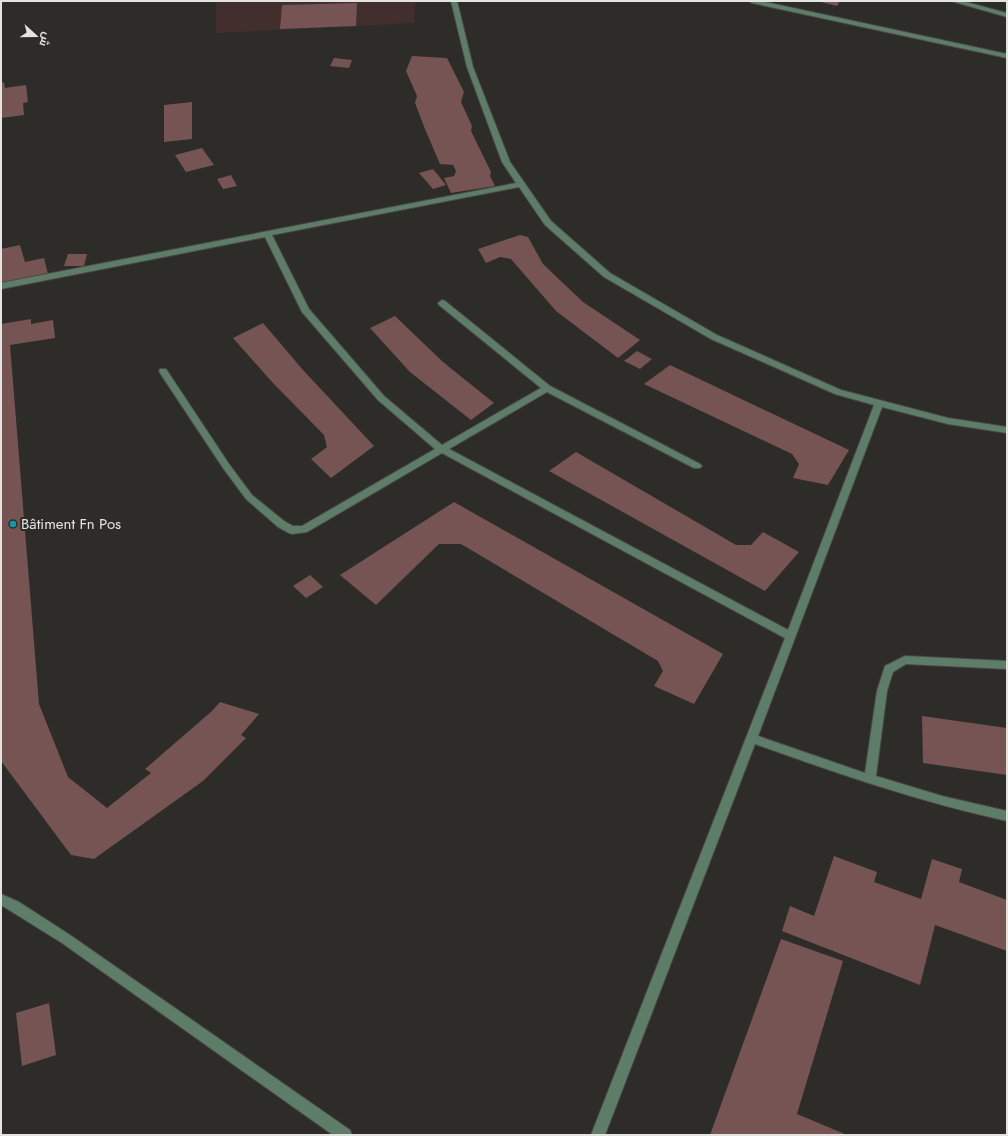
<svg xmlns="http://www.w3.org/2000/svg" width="1008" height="1136" font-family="Jost,Cairo,sans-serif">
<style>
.education{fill:#422e2d}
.building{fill:#765453}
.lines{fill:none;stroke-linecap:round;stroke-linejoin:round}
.minor-casing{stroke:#4a4946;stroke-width:2}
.minor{fill:#5e7d69;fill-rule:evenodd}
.culture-dot{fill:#0f9aa8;stroke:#2d2c29;stroke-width:1.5}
.labels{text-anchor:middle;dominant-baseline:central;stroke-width:4;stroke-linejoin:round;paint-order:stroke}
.poi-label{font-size:15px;fill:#e3e3e1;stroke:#2d2c29;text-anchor:start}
</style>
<rect width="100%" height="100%" fill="#2d2c29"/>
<path class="education" d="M216,1H415L414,23L216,33Z"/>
<path class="building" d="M817,1H840L837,6Z
M357,3L356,26L280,29L282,5Z
M412,56L447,58L464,92L461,102L472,126L471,131L491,172L490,176L495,186L451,193L444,178L454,176L456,171L453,165L440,164L425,129L415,103L417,96L406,71Z
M334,58L352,60L349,68L330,66Z
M4,82L5,88L26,85L28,102L23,103L24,115L1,118V83Z
M192,102V139L164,142V105Z
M202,148L214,165L186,172L175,155Z
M433,169L446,185L433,189L419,173Z
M231,175L237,186L223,189L217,179Z
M520,235L528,237L543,264L583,302L640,340L618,358L556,311L511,259L500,257L486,263L478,249Z
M20,245L25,262L44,258L48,274L1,285V249Z
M68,254H87L84,266H64Z
M395,316L443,362L494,403L471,420L410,372L370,328Z
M31,319V324L53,320L55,338L10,345L39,704L68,777L107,808L151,773L145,769L212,711L220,702L259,714L241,735L246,738L203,781L94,859L71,855L1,761V324Z
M263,323L303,370L374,446L331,478L311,459L327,447L324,435L273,383L233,338Z
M637,351L652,359L640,369L624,361Z
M670,365L849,450L828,485L793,478L799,464L792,454L644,384Z
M576,452L736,545H751L763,532L799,552L765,591L549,471Z
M454,502L723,654L694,704L654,686L663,671L658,661L461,544H439L376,605L340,575Z
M310,575L323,587L306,598L293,586Z
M922,716L1007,728V775L923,763Z
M834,856L877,872L874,882L921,899L932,859L962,869L959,882L1007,900V951L935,925L920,985L782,931L790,906L814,916Z
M781,939L843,961L797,1114L847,1135H710Z
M49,1003L56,1055L22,1066L16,1013Z"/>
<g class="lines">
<defs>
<path id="minor" d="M451,1H457L473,67L510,162L551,221L610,273L717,335L841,390L948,418L1007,427V433L948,424L882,407L758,736L865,773L877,691L885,666L905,656L1007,661V669L906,664L893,672L887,691L876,776L942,796L1007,811V821C920,802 839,774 755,744L605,1135H591L785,638L442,453L307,532L292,534L289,533L278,527L246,499L223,468L160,373L159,371L160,369H166L229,464L252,495L284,521L293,526H302L435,449L378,400L302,312L265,237L1,289V283L516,183L502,162L467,67ZM519,187L545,225L604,277L711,339L835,394L874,405L788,630L449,449L547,392L694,468H700L702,466L700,464L550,386L445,301L442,300L438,303L439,305L541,388L442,445L384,396L309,309L272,235Z
M749,1H761L1007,54V58L752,3Z
M951,1H962L1007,13V17Z
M1,894L19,902L70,935L350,1130L352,1135H333L62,943L1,905Z"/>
</defs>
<use href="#minor" class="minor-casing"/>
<use href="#minor" class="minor"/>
</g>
<circle class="culture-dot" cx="13" cy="524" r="4"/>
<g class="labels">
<g class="poi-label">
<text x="21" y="524">Bâtiment Fn Pos</text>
</g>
</g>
<rect width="1008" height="1136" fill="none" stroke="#e3e3e1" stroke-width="4"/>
<g transform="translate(36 36) rotate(111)" stroke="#2d2c29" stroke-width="3" paint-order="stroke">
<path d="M0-3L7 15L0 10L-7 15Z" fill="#e3e3e1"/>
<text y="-6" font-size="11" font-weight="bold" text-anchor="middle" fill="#e3e3e1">ش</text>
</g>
</svg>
